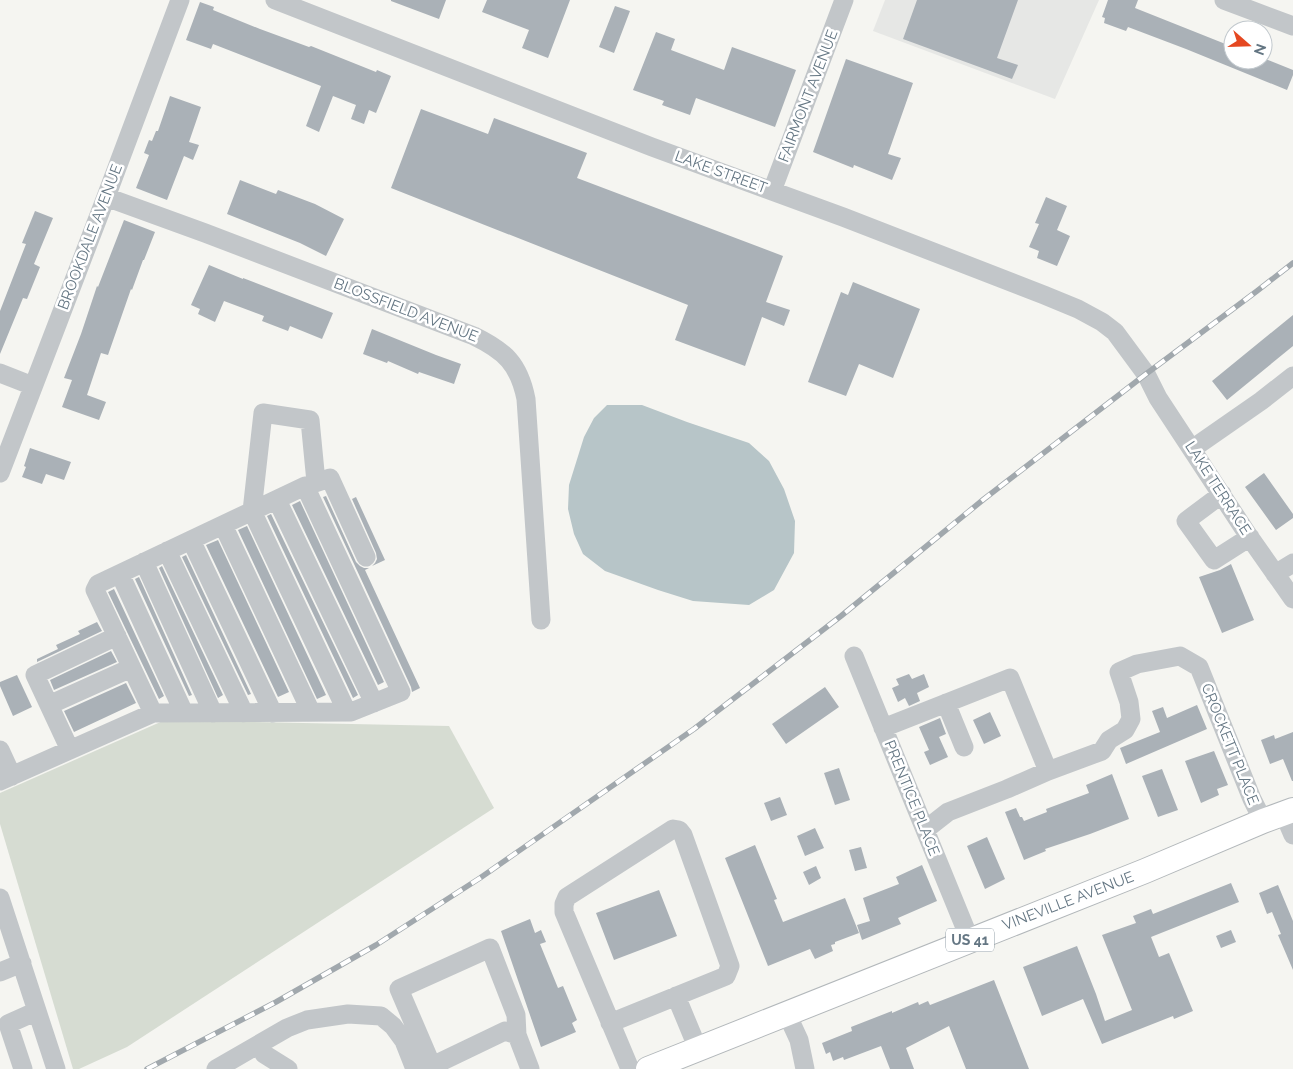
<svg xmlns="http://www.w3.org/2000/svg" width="1293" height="1069" font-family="Raleway,sans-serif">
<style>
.built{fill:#e6e7e5}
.green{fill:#d6dcd2}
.water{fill:#b7c5c8}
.building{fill:#aab1b7}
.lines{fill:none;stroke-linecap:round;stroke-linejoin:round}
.major-casing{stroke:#b3b8bb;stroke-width:26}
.minor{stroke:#c2c6c9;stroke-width:19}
.major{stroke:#fff;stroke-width:24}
.rail-casing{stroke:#a1a8ad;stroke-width:5.5}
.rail{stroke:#fff;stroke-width:4;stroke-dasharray:11;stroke-linecap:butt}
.labels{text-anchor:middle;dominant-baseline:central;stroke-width:5;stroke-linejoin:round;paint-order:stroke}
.shield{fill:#fff;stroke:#929fa8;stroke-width:1}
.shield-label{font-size:14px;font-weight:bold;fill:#647683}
.street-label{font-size:15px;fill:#647683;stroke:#fff}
</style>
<rect width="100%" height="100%" fill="#f5f5f1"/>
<path class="built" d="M885,0H1099L1055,99L873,31Z"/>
<path class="green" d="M165,720L449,726L494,808L127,1047L79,1069H73L0,824V793Z"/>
<path class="water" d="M607,405H642L687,422L749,443L769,461L784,489L795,521L794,553L774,590L749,605L693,601L658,590L605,571L583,554L574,534L568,509L569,485L584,437L594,418Z"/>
<path class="building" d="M391,0H446L439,19L391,1Z
M487,0H570L548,58L522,48L529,30L482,12Z
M917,0H1018L997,58L1018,65L1012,79L903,39Z
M1108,0H1138L1135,8L1233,47V60H1268L1293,70V75L1287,90L1186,49L1128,27L1126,31L1104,23L1105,18L1102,17Z
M200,2L214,7L213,10L260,29L309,47L311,46L376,72L377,70L391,76L376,113L369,110L364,124L351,119L356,105L333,96L319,132L306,126L321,86L213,44L211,49L186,40Z
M615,6L630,11L614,53L599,47Z
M656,32L675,39L671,50L724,70L732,47L796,70L775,127L696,98L690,115L662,105L664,101L633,90Z
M846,59L913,83L888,154L901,158L892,180L854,165L853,168L813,152Z
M170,96L201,107L189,142L199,145L193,160L184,156L167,200L136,188L149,155L144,153L149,140L152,141L156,131H158Z
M421,109L488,134L494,118L587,153L577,178L783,256L766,302L790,310L784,326L762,317L745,366L675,340L688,305L391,188Z
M240,180L276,194L278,190L315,204L344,219L326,256L300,243L227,214Z
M1046,197L1067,206L1057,230L1070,236L1057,266L1037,258L1039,251L1029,247L1039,224L1035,223Z
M35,211L53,218L34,264L40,267L27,299L23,298L0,354V311L26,244L22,243Z
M124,220L155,232L144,260H143L132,290L131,289L108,355L101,353L87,395L106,402L99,420L62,407L72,380L64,378L81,334L97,286L98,287Z
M209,265L243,279V278L333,313L322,339L290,326L288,331L262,321L264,316L224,301L215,322L198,314L200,309L191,305Z
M853,282L920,309L893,378L859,364L846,396L808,382L841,292L848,295Z
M1293,315V346L1227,400L1212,381Z
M372,329L436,355L461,364L454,384L419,372L418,374L388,361L387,363L363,354Z
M30,448L71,462L64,480L46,474L42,484L22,477L26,467L24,466Z
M1264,473L1293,514V518L1276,530L1245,487Z
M326,496L356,562L360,566L364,568H369L365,570L420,688L412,692L411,687L323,497Z
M356,497L385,560L372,566L375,563L377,559L376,553L352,499Z
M300,501L384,682L378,685L292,505Z
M271,514L358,695L353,698L267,516Z
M247,526L326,695L317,699L238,530Z
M218,540L289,692L278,697L206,545Z
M186,555L251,694L248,695L182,557Z
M1231,564L1254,620L1222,633L1199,577L1220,570Z
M162,566L223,695L218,698L159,568Z
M139,577L192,695L189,696L135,579Z
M114,589L164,696L159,699L108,592Z
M97,622L102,631L37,662V659L58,649L56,645L80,634L78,631Z
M111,651L117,662L54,690L50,680Z
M909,674L912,679L924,674L929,687L917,693L920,701L909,706L905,698L898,702L892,688L899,685L896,679Z
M17,675L32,707L13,716L0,686V682Z
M126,683L136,703L74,732L64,711Z
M825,687L839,707L786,744L772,724Z
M1197,705L1207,729L1126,764L1120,748L1160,732L1152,711L1163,707L1167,718Z
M990,712L1001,736L984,744L973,720Z
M940,718L946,734L939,737L948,757L930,765L924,752L929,750L919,727Z
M1293,732V781H1292L1283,759L1270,764L1261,740L1274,735L1275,739Z
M1214,751L1228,785L1217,789L1219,795L1201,803L1185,761Z
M839,768L850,800L835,805L824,773Z
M1162,769L1178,810L1158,817L1142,776Z
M1112,774L1129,819L1090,834L1045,849L1046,851L1024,860L1005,812L1016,808L1020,817H1022L1024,821L1047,812L1046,809L1089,793L1086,785Z
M780,797L787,815L771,821L764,803Z
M815,828L824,848L805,856L797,836Z
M987,837L1005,879L985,889L967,846Z
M755,845L777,899L774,900L783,922L845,898L859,933L835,942V944L831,945L833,951L815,959L810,949L768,966L725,858Z
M861,847L867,868L855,871L849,850Z
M922,865L937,901L898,918L901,924L862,940L857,925L870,921L863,898L899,884L896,877Z
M816,866L821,878L809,885L803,872Z
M1231,883L1239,902L1151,937L1159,957L1169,953L1193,1011L1174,1019L1173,1016L1102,1044L1083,999L1042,1016L1023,967L1077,946L1096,994L1105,1021L1132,1010L1102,935L1136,923L1133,916L1151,909L1153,914Z
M1278,885L1293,921V970L1278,935L1281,934L1272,912L1267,914L1259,893Z
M659,890L677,936L614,960L596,913Z
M530,919L535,933L541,930L546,942L540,944L558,988L563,986L577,1020L572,1023L576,1032L541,1047L501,931Z
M1231,930L1236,942L1221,948L1216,936Z
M994,980L1029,1069H966L949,1026L906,1048L914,1069H890L881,1046L844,1060L843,1057L833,1061L830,1052L826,1054L822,1043L852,1031L851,1027L892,1011V1013L918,1002L919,1005L928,1001L930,1005Z"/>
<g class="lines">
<defs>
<path id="major" d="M648,1069L1145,871L1263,821L1293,810"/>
</defs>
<use href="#major" class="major-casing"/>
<path class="minor" d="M275,0L652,147L843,217L1044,295L1078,309L1102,322L1115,332L1146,374L1158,398L1248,535L1293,599
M1224,0L1293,26
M772,191L844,0
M106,197L205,233L474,336C505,351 519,364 526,399L541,620
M0,373L33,386
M1192,449L1261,401L1293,376
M0,473L106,197L180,0
M316,482L310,420L263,413L252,511L347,712
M306,486L330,478L366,557
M1222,494L1186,521L1214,560L1250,537
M277,500L374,703
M223,525L311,712
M191,540L273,713
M167,551L244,713
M144,562L213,713
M120,574L184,713
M1275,574L1293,563
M854,656L970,940
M946,703L964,747
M49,705L131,668
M883,728L1010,678L1048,771L1007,789L948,812L925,830
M0,750L12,776
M70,750L35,675L117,636
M1048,771L1102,751L1109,740L1125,730L1131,719L1129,702L1119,672L1137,664L1180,656L1199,667L1252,799L1263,821
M0,781L153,713L351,712L401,692L305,486L98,584L95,590L153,713
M1284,814L1293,835
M0,898L56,1069
M0,972L22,963
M676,996L698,1049
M787,1014L799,1040L805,1069
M610,1023L726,976L730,966L683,835L679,830L673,829L567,897L564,904V912L630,1069
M259,1045L264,1054L288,1069
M432,1066L399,989L490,948L516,1015L517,1035
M23,1069L8,1024L37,1011
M216,1069L287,1028L307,1020L348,1014L381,1016L393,1026L404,1041L415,1069
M433,1069L432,1066L505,1031L517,1035L530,1069"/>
<use href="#major" class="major"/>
<defs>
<path id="rail" d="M147,1069L276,1002L376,945L480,878L694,729L841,616L984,499L1146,374L1257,291L1293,263"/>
</defs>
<use href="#rail" class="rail-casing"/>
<use href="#rail" class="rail"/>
</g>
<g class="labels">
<rect class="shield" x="946" y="928.5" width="48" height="23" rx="4"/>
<g class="shield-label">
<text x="970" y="940">US 41</text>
</g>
<g class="street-label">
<text transform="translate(808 96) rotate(-69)">FAIRMONT AVENUE</text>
<text transform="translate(721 172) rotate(20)">LAKE STREET</text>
<text transform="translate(90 237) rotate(-69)">BROOKDALE AVENUE</text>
<text transform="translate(406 310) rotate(21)">BLOSSFIELD AVENUE</text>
<text transform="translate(1218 488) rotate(57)">LAKE TERRACE</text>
<text transform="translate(1230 744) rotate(68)">CROCKETT PLACE</text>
<text transform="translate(912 798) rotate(68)">PRENTICE PLACE</text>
<text transform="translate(1068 901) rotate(-21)">VINEVILLE AVENUE</text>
</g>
</g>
<g transform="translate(1248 45) rotate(110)"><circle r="24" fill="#ffffff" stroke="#c1c8cd"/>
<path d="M0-4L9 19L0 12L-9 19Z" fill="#e54821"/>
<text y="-8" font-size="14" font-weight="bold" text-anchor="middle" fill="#647683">N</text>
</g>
</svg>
